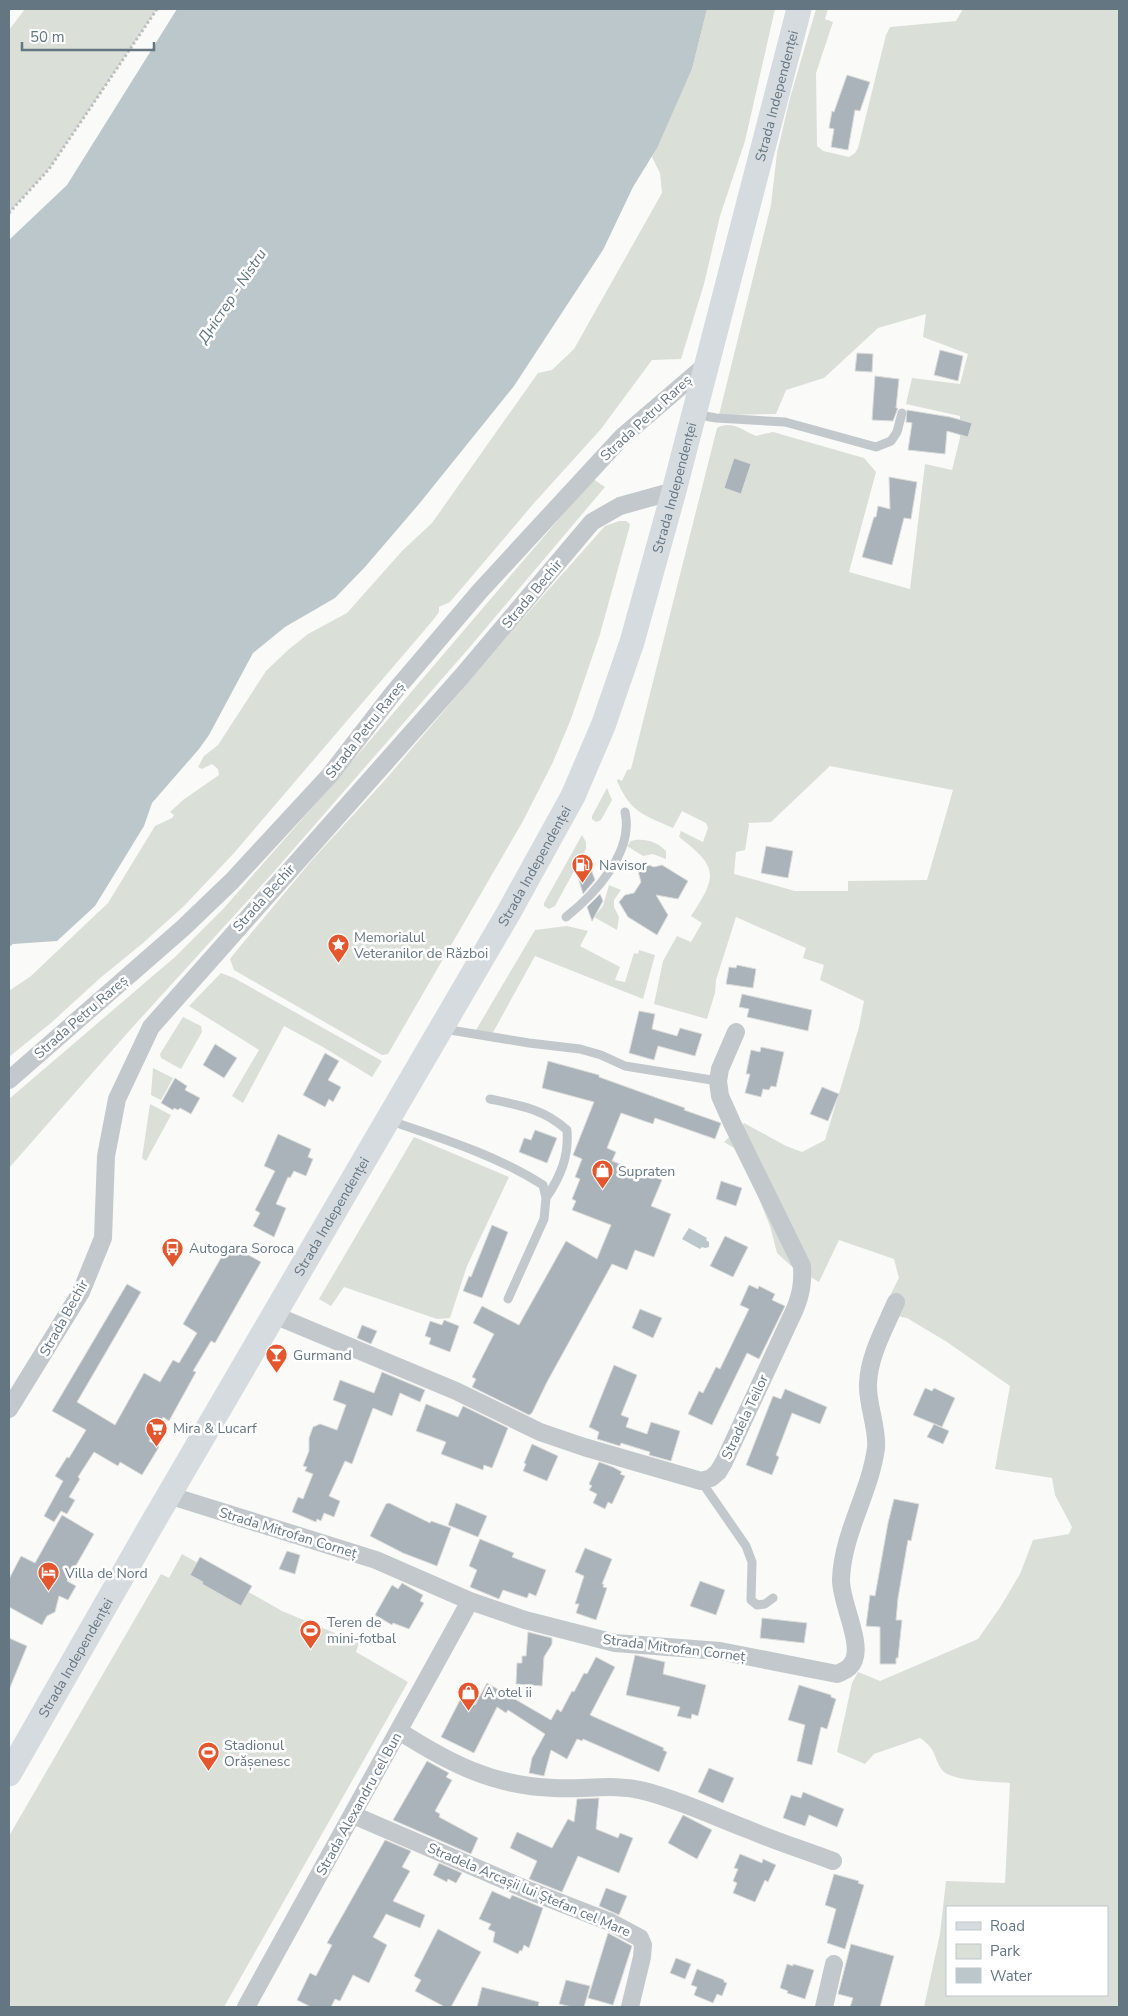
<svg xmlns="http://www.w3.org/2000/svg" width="1128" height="2016" font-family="'Nunito Sans',sans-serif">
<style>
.green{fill:#dadfd7;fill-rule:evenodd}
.water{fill:#bbc7cb}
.building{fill:#aab3b9;stroke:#dcdcda}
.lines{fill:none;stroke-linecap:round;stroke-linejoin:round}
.path{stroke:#bbbfc2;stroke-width:3;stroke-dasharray:2.5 2.5;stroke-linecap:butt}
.lane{stroke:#c3c8cc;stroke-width:9}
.street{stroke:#c3c8cc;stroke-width:18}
.secondary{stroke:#d6dbdf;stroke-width:25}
.labels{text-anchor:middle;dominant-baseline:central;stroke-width:5;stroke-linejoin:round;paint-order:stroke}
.street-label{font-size:14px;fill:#657683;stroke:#fff}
.poi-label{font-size:14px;fill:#657683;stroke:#fff;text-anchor:start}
.water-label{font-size:15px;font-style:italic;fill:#60757c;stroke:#fff}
</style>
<rect width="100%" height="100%" fill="#fafaf8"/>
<path class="green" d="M25,9H157L49,169L9,213V30Z
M707,9H775L745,141L720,216L704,284L681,359L652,360L601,429L535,502L450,602L439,607V612L434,619L234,853L184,906L143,943L99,979L52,1022L9,1057V991L31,976L108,903L155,826L172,818L174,815L170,812L183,800L219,775L218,769L212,764L202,769L198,767L204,756L218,745L266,671L288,650L308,634L347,613L403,550L432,523L538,373L552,370L574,349L662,193L660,173L652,157L692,69Z
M816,9H828L825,19L833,22L816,73L817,146L823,151L849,157L855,153L858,148L886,35L890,27L956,21L963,9H1119V2007H924L940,1934L946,1881L1005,1883L1010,1783C995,1782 950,1781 942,1770C932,1755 938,1751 920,1738L874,1754L865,1764L837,1752L852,1683L858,1672L880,1681L978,1639L1001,1606L1020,1574L1033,1540L1069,1534L1072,1527L1055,1495L1052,1478L995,1469L1010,1386L947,1342L907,1318L881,1313L899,1278L894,1259L839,1240L819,1282L790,1265L777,1253L770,1226L757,1194L734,1148L724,1142L744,1123L786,1146L802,1152L825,1140L859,1027L864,1001L820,980L824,965L803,958L806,948L736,917L716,980L715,993L707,1019L654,1004L663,961L677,936L691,942L702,923L691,916C718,875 718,867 679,837L681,831L703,842L708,828L706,823L682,811L673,828C644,815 631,813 617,781L618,779L622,781L627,770L631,769L717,428C731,420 742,430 756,436L773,432L864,458L876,472L849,572L910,589L925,464L952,470L960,438V416L906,404L912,378L960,384L968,354L923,337L926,314L878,328L824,378L786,390L776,414L719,415L771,205L777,153L790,98ZM830,766L953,790L927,880L848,881V891H795L734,874L736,852L745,850L749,825L748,823L771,822ZM947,1907H1107V1995H947Z
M593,479L605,487L469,648L271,875L130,1030L9,1168V1099L175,957L224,908L325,793Z
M619,521H626L630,524L629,529L600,634L571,719L553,762L523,821L388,1054L382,1055L234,970L230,959L233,955L312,860L385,780L517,625L605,526Z
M607,788L612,800L601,820L596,822L592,819V816Z
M582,835L586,842V849L555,906L549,909L544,906V903Z
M635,840C648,839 657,842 666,851V859L653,854L643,856L627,846L631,841Z
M609,885L621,890L614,900V907L619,917L617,930L594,917L603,906Z
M567,926L588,931L580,946L620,967L615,980L625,982L634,953L638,954L639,950L655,955L643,999L535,956L491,1036L476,1030L535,930Z
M221,973L234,978L382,1061L372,1077L323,1047L284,1026L243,1103L232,1096L259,1050L189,1006Z
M183,1017L201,1026L202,1032L181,1069L161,1058L160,1054Z
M153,1068L173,1078L161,1100L151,1095Z
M150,1104L171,1115L146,1161L142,1158Z
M414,1137L509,1177L467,1266L450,1318L437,1319L344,1287L331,1306L319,1299Z
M182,1554L282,1611L359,1643L356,1652L408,1682L224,2007H9V1836L161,1574L169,1578Z"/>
<path class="water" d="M177,9H707L692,69L657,148L633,187L603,250L514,386L419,504L365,567L335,598L285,627L253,653L209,735L199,749L152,803L144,826L95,906L57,941L13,944L9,947V240L67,185Z
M689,1228L707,1238L706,1240L709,1242V1247L705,1248L702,1247L700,1249L682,1239Z"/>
<path class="building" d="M847,75L870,82L860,111L855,110L848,150L831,147L834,129L829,128L832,111L834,112Z
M940,350L963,356L958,381L934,375Z
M857,353L873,354L872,372L855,371Z
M875,376L899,379L896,408H898L893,421L872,420Z
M907,410L950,417L972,423L968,437L947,431L945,454L908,450L912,423L906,422Z
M734,458L751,464L741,494L724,488Z
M889,477L917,482L911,519L904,518L892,565L862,557L874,517H876L878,506L890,509Z
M766,846L793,851L788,878L761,873Z
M587,858L595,880L583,894L577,873Z
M646,864L654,867L662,865L688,881L678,899L656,895L668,915L657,935L628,917L619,902L625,895L634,893L641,882L638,871L642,865Z
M600,894L603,901L592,921L587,907Z
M737,965L756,969L753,988L726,984L729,967L736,968Z
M742,994L812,1010L808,1031L747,1017L749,1009L739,1007Z
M639,1011L655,1014L652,1029L677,1036L680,1028L702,1034L695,1056L658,1046L654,1060L629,1053Z
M215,1044L237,1058L224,1078L203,1065Z
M761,1047L784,1052L776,1087L771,1086L769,1090L763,1089L761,1097L745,1093L750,1074H746L751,1050L760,1052Z
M325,1053L339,1061L328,1080L341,1087L333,1102L329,1099L325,1107L303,1095Z
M548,1061L599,1075V1077L685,1108L684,1110L721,1123L715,1139L655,1118L653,1124L621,1113L607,1148L616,1152L612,1161L662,1180L651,1206L671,1214L654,1257L635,1250L627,1270L612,1264L547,1382L532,1413L529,1415L472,1387L476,1379L472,1377L494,1334L473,1323L482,1306L519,1325L566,1241L597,1259L611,1225L572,1210L576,1201L572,1199L580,1179L575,1177L582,1159L573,1155L594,1102L542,1088Z
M175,1078L187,1086L185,1090L200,1098L191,1114L180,1108L178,1110L174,1108L173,1110L161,1103Z
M822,1087L839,1094L828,1121L810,1114Z
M535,1130L557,1138L547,1163L519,1152L524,1138L531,1140Z
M278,1134L311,1149L308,1157L313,1159L306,1176L294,1171L290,1178L288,1177L276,1204L286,1208L274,1237L253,1226L260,1213L255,1210L275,1171L264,1166Z
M721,1181L742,1188L736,1206L716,1199Z
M492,1225L508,1232L482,1298L463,1291L469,1276L471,1277Z
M725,1236L748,1247L733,1277L710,1266Z
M229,1244L261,1262L215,1343L211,1341L193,1371L196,1372L169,1421L163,1417L149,1441L159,1447L142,1475L120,1462L118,1466L94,1452L78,1477L80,1479L69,1497L75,1500L67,1514L61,1511L54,1522L44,1516L63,1481L55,1476L67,1457L69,1458L86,1430L52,1411L127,1284L141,1292L77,1402L115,1425L144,1373L160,1382L173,1360L179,1363L197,1333L183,1324Z
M749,1285L758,1289L759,1286L775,1294L772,1300L785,1306L759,1359L747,1353L712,1425L688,1414L699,1391L703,1393L716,1367L720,1369L749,1309L740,1305Z
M640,1309L662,1318L653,1338L632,1328Z
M444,1320L459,1326L450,1352L429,1344L431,1338L425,1336L430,1321L442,1325Z
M362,1325L377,1331L371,1344L357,1338Z
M614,1365L637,1375L621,1415L629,1418L626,1427L647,1434L651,1422L680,1431L671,1461L649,1455L650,1452L621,1443L620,1446L597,1439L599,1432L589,1427Z
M382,1372L425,1390L420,1402L400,1393L392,1416L373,1408L352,1464L345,1461L329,1496L340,1501L334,1517L324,1513L321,1521L317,1519L316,1522L292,1512L298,1497L303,1499L313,1474L305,1471L307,1467L303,1466L309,1451V1438L313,1427L320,1424L337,1430L346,1405L333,1400L340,1380L374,1393Z
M925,1388L932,1391L934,1388L955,1398L942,1427L913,1415Z
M785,1389L827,1407L820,1424L792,1413L776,1455L779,1457L772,1475L746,1465L773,1396L781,1399Z
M426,1404L458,1417L463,1406L508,1428L492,1468L484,1465L483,1470L441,1454L446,1442L416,1431Z
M934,1424L949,1431L943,1444L927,1437Z
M532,1444L558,1456L547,1481L523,1471L526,1464L524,1463Z
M599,1462L613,1467L622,1472L620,1474L625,1476L612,1504L608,1502L605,1509L593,1503L597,1494L589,1490L592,1486L589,1484Z
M894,1499L919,1504L911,1541L908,1540L898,1598L896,1620H902L898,1658H896V1664H880V1627L866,1626L870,1595L875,1596L888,1523Z
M389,1503L430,1523L431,1521L451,1528L437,1566L403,1553L370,1536L386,1504Z
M456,1503L487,1516L478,1537L448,1525Z
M62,1515L94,1534L67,1581L76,1586L68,1600L59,1596L55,1612L47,1616L42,1625L9,1607V1579L21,1556L35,1563Z
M480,1539L514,1553L512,1557L546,1570L536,1596L529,1593L527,1598L503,1590L499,1599L470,1587L477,1570L469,1566Z
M585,1548L612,1559L602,1584H604L603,1587L607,1588L596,1620L576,1613L579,1604H575L584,1576L575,1572Z
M287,1551L300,1555L295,1574L279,1569Z
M200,1557L252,1586L241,1606L202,1584L203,1582L190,1575Z
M700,1581L725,1590L716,1615L690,1606Z
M402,1583L423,1595L420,1601L424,1603L409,1629L393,1623L392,1625L375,1615L392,1585L398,1589Z
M762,1618L807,1623L804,1643L760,1638Z
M528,1632L552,1638V1644L544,1657L542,1686L516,1684L517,1663H522V1656H526Z
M9,1638L27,1646L9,1690Z
M635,1655L665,1662L663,1674L706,1685L698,1716L692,1714L691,1719L677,1716L680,1707L626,1695Z
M596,1657L615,1667L590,1715L664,1748L663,1750L667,1752L659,1772L583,1739L582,1741L577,1739L567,1759L551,1750L544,1776L529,1773L532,1758L545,1734L508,1710L506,1713L497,1707L474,1753L441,1737L461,1698L475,1705L487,1683L551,1720L557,1709L561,1712L572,1691L574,1692L584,1673L587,1674Z
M799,1685L831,1695V1697L836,1699L827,1729L821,1727L812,1765L797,1761L805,1725L788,1720Z
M427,1761L449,1773L446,1777L452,1780L435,1811L440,1814L439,1817L478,1838L471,1854L393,1820Z
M709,1768L734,1778L723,1803L698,1792Z
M803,1792L844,1809L837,1827L809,1815L805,1826L783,1818L791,1795L801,1798Z
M599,1798L596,1829L618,1838L620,1833L633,1838L619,1873L578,1856L562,1892L529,1879L537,1861L510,1848L517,1832L552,1848L568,1819L574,1822L577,1799Z
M683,1815L712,1830L697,1859L668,1843Z
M385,1840L411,1851L402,1867L410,1871L393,1901L425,1915L420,1928L386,1914L373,1937L387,1945L369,1983L353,1975L340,2001L335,1999L331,2007H311L297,2000L310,1973L316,1976L332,1945L327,1943Z
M740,1854L762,1863L763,1859L776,1865L768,1882L765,1880L755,1902L733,1893L737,1883L733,1881L738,1869L734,1868Z
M439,1863L462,1873L456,1883L448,1879L447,1882L433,1875Z
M834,1874L859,1881L858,1883L864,1885L845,1949L827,1943L836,1909L825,1905Z
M606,1888L627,1896L619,1915L599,1906Z
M492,1891L510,1899L512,1895L543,1908L529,1948L524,1945L522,1951L520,1950L518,1954L493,1942L495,1932L488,1929L491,1924L479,1919Z
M438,1929L481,1952L451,2007H445L415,1991L421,1980L414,1976Z
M608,1933L632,1946L613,2005L588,1998Z
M851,1944L894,1956L880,2007H850L853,1998L838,1994Z
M676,1958L691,1964L685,1979L670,1973Z
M787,1964L793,1966V1964L814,1970L805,1999L787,1993L788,1991L780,1988Z
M697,1969L724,1980V1982L727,1983L722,1996L717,1994L713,2003L694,1995L697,1987L691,1985Z
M566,1980L590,1986L584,2007H572L559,2004Z
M482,1987L539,2002L538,2007H477Z"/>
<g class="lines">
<path class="path" d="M9,213L49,169L157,9"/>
<path class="lane" d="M694,414L716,418L785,422L876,447L891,441L897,432L902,413
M566,917C595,894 634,852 625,812
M444,1029L529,1043L580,1049L601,1055L625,1066L718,1081
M490,1099C519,1105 544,1109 567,1130C569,1156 561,1176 546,1198
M388,1120C441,1138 496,1155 543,1185L546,1198L544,1219L508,1299
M701,1481L746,1546L752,1562L751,1600L757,1605L765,1604L773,1598"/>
<path class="street" d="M9,1080L183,928L232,881L330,775L394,692L480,591L622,437L707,364
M274,1315L456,1391L540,1432L584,1447L701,1481L711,1478L718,1472L724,1462L795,1309C801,1294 803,1283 802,1266L732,1123L720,1096L718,1081L720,1069L736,1032
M9,1409L81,1292L103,1238L106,1156L117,1099L151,1027L462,676L592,522L620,506L674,491
M168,1495L376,1560L470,1601L525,1620L615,1643L720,1651L837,1674C844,1671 851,1668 854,1660C862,1641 840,1600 841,1579C843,1532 870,1493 876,1448C878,1429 867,1404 868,1384C869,1355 885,1328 896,1302
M399,1731C449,1763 493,1786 554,1788C585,1790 614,1783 644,1791C680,1800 713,1816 747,1829C775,1841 804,1850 833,1861
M353,1815L530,1891L610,1922L640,1938L643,1945L642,1957L630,2007
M246,2007L470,1601
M824,2007L834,1964"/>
<path class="secondary" id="s1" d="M9,1774L149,1529L509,912L573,796L603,726L632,642L674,491L799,9"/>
</g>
<defs>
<symbol id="fuel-pin" viewBox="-11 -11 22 30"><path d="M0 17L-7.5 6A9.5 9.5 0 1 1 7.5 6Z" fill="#e4572e" stroke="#fff"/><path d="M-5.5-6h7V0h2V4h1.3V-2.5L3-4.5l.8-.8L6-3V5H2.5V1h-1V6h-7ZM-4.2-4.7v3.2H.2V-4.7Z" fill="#fff"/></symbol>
<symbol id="sight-pin" viewBox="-11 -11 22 30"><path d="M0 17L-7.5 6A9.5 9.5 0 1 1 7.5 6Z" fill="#e4572e" stroke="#fff"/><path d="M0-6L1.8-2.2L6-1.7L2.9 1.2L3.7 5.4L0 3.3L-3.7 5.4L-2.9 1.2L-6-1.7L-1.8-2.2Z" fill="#fff"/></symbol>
<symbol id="shop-pin" viewBox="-11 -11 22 30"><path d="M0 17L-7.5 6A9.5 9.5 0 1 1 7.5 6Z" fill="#e4572e" stroke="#fff"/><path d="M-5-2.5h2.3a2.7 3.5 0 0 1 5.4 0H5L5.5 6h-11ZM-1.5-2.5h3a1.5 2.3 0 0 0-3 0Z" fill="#fff"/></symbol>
<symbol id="bus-pin" viewBox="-11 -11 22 30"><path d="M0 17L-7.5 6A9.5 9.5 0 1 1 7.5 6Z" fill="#e4572e" stroke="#fff"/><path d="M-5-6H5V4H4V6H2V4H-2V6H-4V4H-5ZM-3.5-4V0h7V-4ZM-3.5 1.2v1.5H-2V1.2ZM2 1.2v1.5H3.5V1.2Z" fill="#fff"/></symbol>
<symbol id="bar-pin" viewBox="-11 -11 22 30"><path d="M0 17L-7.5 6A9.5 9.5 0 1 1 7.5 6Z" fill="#e4572e" stroke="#fff"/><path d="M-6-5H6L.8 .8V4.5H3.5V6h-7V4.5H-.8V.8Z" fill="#fff"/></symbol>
<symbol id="supermarket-pin" viewBox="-11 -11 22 30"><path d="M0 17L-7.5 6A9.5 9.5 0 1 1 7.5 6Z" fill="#e4572e" stroke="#fff"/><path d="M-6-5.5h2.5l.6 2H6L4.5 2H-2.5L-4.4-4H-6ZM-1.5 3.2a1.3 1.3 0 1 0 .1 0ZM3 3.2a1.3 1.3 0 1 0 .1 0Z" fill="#fff"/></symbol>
<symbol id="hotel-pin" viewBox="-11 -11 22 30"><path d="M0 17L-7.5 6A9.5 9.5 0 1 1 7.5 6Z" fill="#e4572e" stroke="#fff"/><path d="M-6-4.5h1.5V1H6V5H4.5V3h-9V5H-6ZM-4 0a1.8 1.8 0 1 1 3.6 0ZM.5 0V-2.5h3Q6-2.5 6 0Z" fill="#fff"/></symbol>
<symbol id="stadium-pin" viewBox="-11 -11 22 30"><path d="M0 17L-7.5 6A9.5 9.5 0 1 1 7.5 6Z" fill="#e4572e" stroke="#fff"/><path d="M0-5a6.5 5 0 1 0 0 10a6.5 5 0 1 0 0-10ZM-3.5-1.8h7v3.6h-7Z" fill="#fff"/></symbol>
</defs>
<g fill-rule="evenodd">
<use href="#fuel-pin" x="570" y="852" width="25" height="34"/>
<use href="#sight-pin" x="326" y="932" width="25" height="34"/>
<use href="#shop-pin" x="590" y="1158" width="25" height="34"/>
<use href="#bus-pin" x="160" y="1236" width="25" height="34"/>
<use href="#bar-pin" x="264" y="1342" width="25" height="34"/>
<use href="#supermarket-pin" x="144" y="1416" width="25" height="34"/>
<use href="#hotel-pin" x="36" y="1560" width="25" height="34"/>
<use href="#stadium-pin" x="298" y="1618" width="25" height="34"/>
<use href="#shop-pin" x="456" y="1680" width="25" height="34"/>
<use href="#stadium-pin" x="196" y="1740" width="25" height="34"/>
</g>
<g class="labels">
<g class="street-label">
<text stroke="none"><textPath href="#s1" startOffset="1859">Strada Independenței</textPath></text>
<text transform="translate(646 418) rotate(-43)">Strada Petru Rareș</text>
<text stroke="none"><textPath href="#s1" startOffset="1454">Strada Independenței</textPath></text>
<text transform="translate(532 594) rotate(-50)">Strada Bechir</text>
<text transform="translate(365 730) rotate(-52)">Strada Petru Rareș</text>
<text stroke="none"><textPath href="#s1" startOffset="1049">Strada Independenței</textPath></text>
<text transform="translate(264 898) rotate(-48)">Strada Bechir</text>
<text transform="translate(81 1017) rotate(-41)">Strada Petru Rareș</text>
<text stroke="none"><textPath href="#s1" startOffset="644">Strada Independenței</textPath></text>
<text transform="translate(64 1318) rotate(-61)">Strada Bechir</text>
<text transform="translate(745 1417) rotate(-65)">Stradela Teilor</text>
<text transform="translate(288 1533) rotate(17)">Strada Mitrofan Corneț</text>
<text transform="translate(674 1648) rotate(7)">Strada Mitrofan Corneț</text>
<text stroke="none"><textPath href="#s1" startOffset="134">Strada Independenței</textPath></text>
<text transform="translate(359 1804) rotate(-61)">Strada Alexandru cel Bun</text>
<text transform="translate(529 1890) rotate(23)">Stradela Arcașii lui Ștefan cel Mare</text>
</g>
<g class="poi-label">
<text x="599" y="865">Navisor</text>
<text x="354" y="937">Memorialul<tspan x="354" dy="16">Veteranilor de Război</tspan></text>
<text x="618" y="1171">Supraten</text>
<text x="189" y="1248">Autogara Soroca</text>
<text x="293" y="1355">Gurmand</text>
<text x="173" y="1428">Mira &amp; Lucarf</text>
<text x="65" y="1573">Villa de Nord</text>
<text x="327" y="1622">Teren de<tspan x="327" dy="16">mini-fotbal</tspan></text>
<text x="484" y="1692">A otel ii</text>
<text x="224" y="1745">Stadionul<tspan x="224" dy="16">Orășenesc</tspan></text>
</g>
<g class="water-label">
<text transform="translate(232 296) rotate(-56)">Дністер - Nistru</text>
</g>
</g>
<rect width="1128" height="2016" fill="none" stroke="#657683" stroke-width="20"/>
<rect x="946" y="1906" width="162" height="90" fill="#ffffff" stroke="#c1c8cd"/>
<rect x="956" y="1922" width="25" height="8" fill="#d6dbdf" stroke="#c1c8cd"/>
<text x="990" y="1931" font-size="15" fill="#657683">Road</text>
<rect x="956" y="1944" width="25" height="15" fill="#dadfd7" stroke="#c1c8cd"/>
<text x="990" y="1956" font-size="15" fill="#657683">Park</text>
<rect x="956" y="1968" width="25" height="15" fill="#bbc7cb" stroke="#c1c8cd"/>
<text x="990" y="1981" font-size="15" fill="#657683">Water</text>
<path d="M22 42v8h132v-8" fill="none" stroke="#657683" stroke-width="2.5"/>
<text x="30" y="42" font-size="15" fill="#657683" stroke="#ffffff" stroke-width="4" paint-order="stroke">50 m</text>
</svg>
